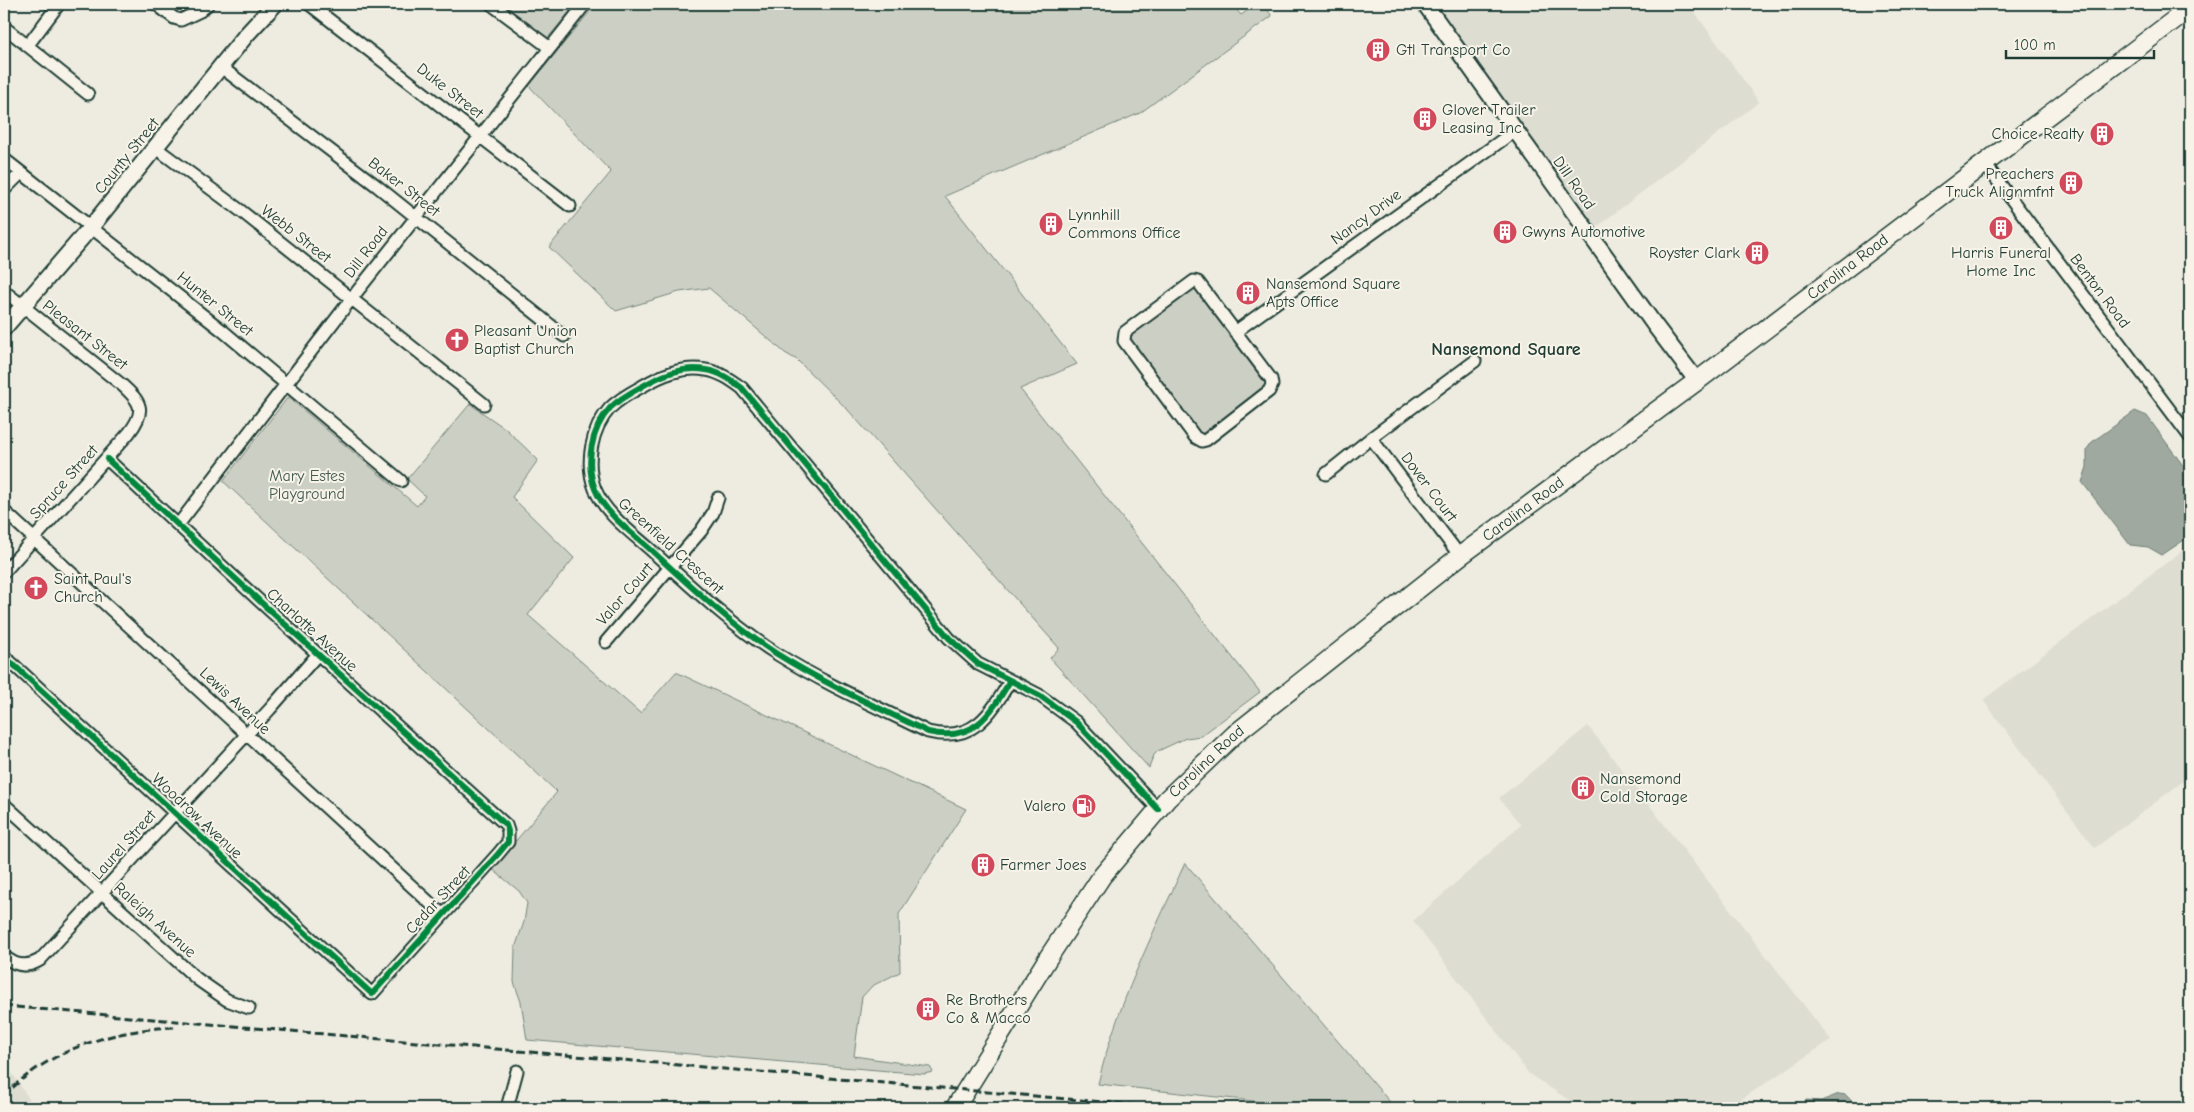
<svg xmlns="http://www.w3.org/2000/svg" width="2194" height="1112" font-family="'Comic Neue',sans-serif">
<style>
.built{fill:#ddddd2}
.green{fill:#cccfc4;stroke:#76867c}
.water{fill:#9fa99f;stroke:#6c7e74}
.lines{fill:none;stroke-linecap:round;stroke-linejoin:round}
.street-casing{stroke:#1f3d34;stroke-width:15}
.secondary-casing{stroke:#1f3d34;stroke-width:19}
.primary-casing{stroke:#1f3d34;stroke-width:21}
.street{stroke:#f7f3e8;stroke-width:11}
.secondary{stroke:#f7f3e8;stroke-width:15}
.primary{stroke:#f7f3e8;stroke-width:18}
.rail{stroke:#1f3d34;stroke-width:3;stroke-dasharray:8 4;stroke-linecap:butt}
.cycleway-casing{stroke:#f7f3e8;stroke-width:9}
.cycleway{stroke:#00873e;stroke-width:6}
.labels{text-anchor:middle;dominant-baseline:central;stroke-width:4;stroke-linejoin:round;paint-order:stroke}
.poi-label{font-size:16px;fill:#1f3d34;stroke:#f7f3e8;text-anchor:start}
.street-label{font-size:16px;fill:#1f3d34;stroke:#f7f3e8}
.park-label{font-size:16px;fill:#425a51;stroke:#f7f3e8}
.neighbourhood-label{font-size:18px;font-weight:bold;fill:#1f3d34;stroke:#f7f3e8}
</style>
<rect width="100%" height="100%" fill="#eeece1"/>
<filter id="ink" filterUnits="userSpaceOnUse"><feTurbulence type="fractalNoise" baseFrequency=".02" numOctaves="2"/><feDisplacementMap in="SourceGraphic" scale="10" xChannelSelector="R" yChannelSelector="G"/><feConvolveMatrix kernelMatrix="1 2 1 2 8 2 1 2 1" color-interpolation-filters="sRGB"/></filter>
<g filter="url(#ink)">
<path class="built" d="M1437,4H1689L1759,102L1594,229Z
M2190,545V776L2095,848L1983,700Z
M1588,726L1831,1040L1734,1104L1718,1108H1581L1529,1074L1413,921L1521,825L1499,798Z
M4,1061L35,1108H4Z"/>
<path class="green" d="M503,4H576L547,39Z
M596,4H1231L1241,15L1257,4H1263L1272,16L1140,113L945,196L1077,364L1020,389L1260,692L1201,736L1186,738L1158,751L1154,755L1149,768L1050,658L1059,648L848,410L797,360L785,353L709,288L679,292L616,311L549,247L611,172L529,86Z
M1194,287L1267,386L1200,436L1127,337Z
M288,397L417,506L425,496L407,479L470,404L506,429L538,460L512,497L574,558L528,615L640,713L676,672L966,809L899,914L900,972L872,986L862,997L854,1056L930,1067L933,1072L924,1074L527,1040L521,1002L514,982L515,948L524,922L527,903L519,891L492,869L557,792L223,481Z
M1185,863L1395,1108H1317L1098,1084C1116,1007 1152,936 1185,863Z"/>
<path class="water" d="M2135,411L2147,416L2190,475V536L2162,555L2148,547L2130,545L2082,482L2087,467V449L2092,442Z
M1839,1094L1846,1095L1858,1108H1803L1806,1100L1821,1101Z"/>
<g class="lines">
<defs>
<path id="street" d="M156,4L174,18L181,20L200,11L208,4
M309,4L570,206
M491,4L550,48
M4,27L88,94
M28,45L59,4
M221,67L377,186L564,336
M156,148L241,211L484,404
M4,159L223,331L401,481
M1985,164L2190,437
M4,190L21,173
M1194,281L1198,282L1271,379L1272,385L1269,391L1206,440L1202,441L1195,437L1124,341L1125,332Z
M4,291L122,385C142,403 146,411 129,433L4,572
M1235,332L1516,130
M1371,438L1460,556
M1326,474L1371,438L1475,361
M4,511L443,915
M178,525L352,298L585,4
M606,642L701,531L713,513L718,498
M4,656L372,994L498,854L508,842V831L506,825L266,607L107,459
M1010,681C990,715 973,743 928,732C877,707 825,684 777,654C733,626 690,586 651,550C632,533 605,514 595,489C585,463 591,429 610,408C619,399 630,393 641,387C661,375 682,366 706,370C720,372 731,380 742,388L949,638L978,664L1039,695L1076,722L1158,809
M4,804L197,979L227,1000L249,1008
M4,956C15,966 27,968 40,960L270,709L318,654
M507,1108L517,1071"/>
<path id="secondary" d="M1425,4L1656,327L1697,381
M4,328L91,227L247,34L275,4"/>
<g id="primary">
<path id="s1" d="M955,1108L1048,958L1102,876L1167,799L1235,734L1460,556L1697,381L2190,8"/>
</g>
</defs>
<use href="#street" class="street-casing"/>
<use href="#secondary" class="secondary-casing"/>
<use href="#primary" class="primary-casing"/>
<use href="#street" class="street"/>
<use href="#secondary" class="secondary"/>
<use href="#primary" class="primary"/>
<path class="rail" d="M4,1006L1171,1108
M4,1096C49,1049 112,1030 175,1027"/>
<defs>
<path id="cycleway" d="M4,656L372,994L498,854L508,842V831L506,825L266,607L107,459
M1010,681C990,715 973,743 928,732C877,707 825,684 777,654C733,626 690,586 651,550C632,533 605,514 595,489C585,463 591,429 610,408C619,399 630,393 641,387C661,375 682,366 706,370C720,372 731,380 742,388L949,638L978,664L1039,695L1076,722L1158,809"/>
</defs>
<use href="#cycleway" class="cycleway-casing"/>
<use href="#cycleway" class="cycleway"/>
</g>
</g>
<defs>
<symbol id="building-disc" viewBox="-11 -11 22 22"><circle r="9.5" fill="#d1495b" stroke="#f7f3e8"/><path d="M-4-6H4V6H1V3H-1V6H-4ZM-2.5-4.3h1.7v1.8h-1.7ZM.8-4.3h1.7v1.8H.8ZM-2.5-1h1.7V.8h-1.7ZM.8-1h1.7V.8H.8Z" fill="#fff"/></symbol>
<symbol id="church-disc" viewBox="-11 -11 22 22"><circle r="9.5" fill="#d1495b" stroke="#f7f3e8"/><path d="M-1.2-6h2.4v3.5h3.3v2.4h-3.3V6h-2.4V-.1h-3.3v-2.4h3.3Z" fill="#fff"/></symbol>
<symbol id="fuel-disc" viewBox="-11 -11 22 22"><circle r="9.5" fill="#d1495b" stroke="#f7f3e8"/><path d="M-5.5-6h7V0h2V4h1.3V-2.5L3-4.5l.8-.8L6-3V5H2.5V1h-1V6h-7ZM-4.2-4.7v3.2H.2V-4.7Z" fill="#fff"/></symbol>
</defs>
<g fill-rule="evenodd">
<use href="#building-disc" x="1364" y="36" width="28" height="28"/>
<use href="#building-disc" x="1411" y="105" width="28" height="28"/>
<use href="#building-disc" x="2088" y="120" width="28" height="28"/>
<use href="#building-disc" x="2057" y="169" width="28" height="28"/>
<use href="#building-disc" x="1037" y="210" width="28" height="28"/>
<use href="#building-disc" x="1987" y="214" width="28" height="28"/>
<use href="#building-disc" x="1491" y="218" width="28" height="28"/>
<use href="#building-disc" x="1743" y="239" width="28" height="28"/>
<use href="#building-disc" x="1234" y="279" width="28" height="28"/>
<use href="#church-disc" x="443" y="326" width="28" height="28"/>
<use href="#church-disc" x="22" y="574" width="28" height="28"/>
<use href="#building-disc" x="1569" y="774" width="28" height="28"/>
<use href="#fuel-disc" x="1070" y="792" width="28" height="28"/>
<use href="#building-disc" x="969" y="851" width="28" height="28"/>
<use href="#building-disc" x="914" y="995" width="28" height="28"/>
</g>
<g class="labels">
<g class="poi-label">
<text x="1396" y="50">Gtl Transport Co</text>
<text x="1442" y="110">Glover Trailer<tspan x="1442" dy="18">Leasing Inc</tspan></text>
<text x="2084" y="134" text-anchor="end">Choice Realty</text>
<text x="2054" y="174" text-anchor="end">Preachers<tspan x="2054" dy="18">Truck Alignmfnt</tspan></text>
<text x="1068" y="215">Lynnhill<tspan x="1068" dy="18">Commons Office</tspan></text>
<text x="1522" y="232">Gwyns Automotive</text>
<text x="1740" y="253" text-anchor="end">Royster Clark</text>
<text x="2001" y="253" text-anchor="middle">Harris Funeral<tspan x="2001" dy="18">Home Inc</tspan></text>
<text x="1266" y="284">Nansemond Square<tspan x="1266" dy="18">Apts Office</tspan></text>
<text x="474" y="331">Pleasant Union<tspan x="474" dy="18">Baptist Church</tspan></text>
<text x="54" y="579">Saint Paul's<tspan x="54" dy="18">Church</tspan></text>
<text x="1600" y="779">Nansemond<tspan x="1600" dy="18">Cold Storage</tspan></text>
<text x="1066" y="806" text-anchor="end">Valero</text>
<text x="1000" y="865">Farmer Joes</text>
<text x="946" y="1000">Re Brothers<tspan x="946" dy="18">Co &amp; Macco</tspan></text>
</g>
<g class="street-label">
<text transform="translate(450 91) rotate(38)">Duke Street</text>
<text transform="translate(127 156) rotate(-51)">County Street</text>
<text transform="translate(1574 183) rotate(55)">Dill Road</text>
<text transform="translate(404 187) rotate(38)">Baker Street</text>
<text transform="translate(1366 217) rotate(-36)">Nancy Drive</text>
<text transform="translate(296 234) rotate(38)">Webb Street</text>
<text transform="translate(366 252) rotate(-52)">Dill Road</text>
<text stroke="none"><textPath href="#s1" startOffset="1240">Carolina Road</textPath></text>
<text transform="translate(2100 291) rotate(53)">Benton Road</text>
<text transform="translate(215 304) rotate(39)">Hunter Street</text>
<text transform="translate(85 335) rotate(38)">Pleasant Street</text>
<text transform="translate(64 482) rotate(-48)">Spruce Street</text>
<text transform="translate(1429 487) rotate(53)">Dover Court</text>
<text stroke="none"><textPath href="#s1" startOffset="835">Carolina Road</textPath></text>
<text transform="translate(671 546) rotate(42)">Greenfield Crescent</text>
<text transform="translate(625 594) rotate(-49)">Valor Court</text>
<text transform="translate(312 630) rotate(42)">Charlotte Avenue</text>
<text transform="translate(235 701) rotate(43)">Lewis Avenue</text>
<text stroke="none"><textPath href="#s1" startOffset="430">Carolina Road</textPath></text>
<text transform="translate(197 816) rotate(43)">Woodrow Avenue</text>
<text transform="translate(124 845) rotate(-48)">Laurel Street</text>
<text transform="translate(438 900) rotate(-47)">Cedar Street</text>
<text transform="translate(155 920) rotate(42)">Raleigh Avenue</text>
</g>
<g class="park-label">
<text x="307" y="476">Mary Estes<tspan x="307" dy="18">Playground</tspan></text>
</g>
<g class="neighbourhood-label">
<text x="1506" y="349">Nansemond Square</text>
</g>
</g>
<rect width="2194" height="1112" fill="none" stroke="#f7f3e8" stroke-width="20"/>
<rect x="10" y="10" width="2174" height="1092" fill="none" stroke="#1f3d34" stroke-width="2" filter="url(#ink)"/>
<path d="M2006 50v8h148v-8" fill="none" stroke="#1f3d34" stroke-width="2.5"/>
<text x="2014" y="50" font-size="15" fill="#1f3d34" stroke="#f7f3e8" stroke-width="4" paint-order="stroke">100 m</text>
</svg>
